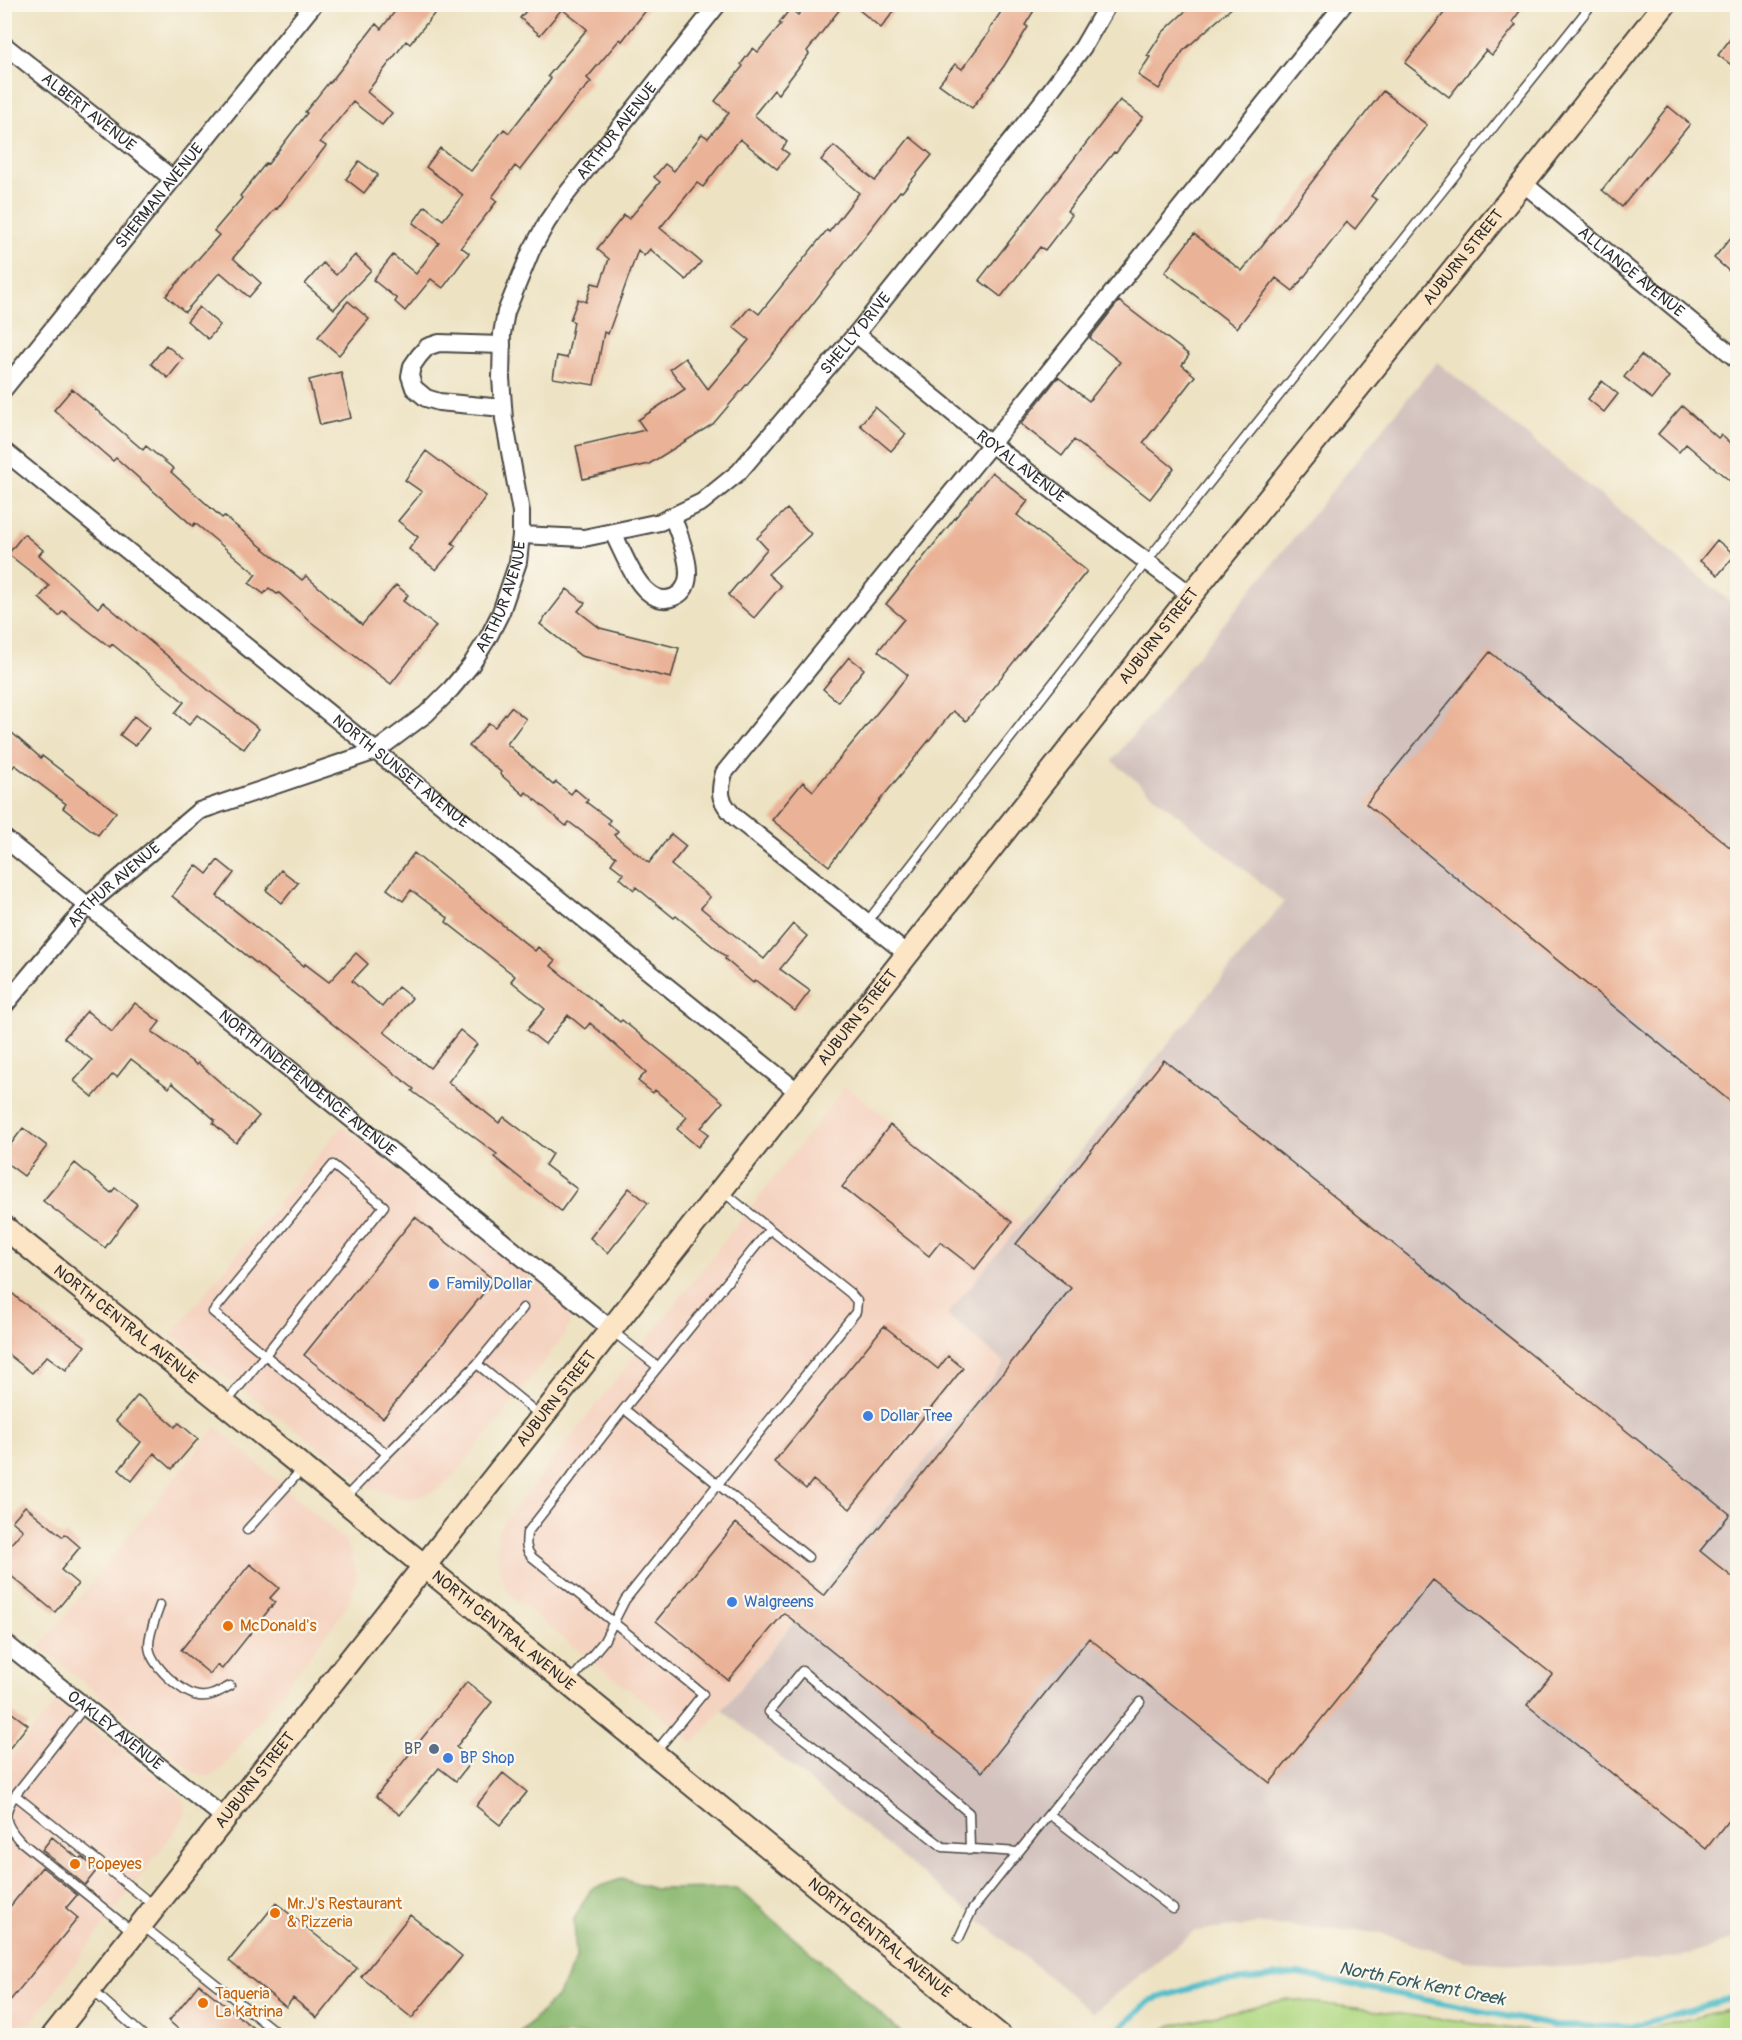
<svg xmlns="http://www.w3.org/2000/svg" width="1742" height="2040" font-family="Pangolin,sans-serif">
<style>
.built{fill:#f5d3c1}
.industrial{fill:#d1c0bc}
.green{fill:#b1d983;stroke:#6e8257;stroke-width:1.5}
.forest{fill:#8cb971;stroke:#5c724e;stroke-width:1.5}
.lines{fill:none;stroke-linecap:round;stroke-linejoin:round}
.stream{stroke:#51bdcb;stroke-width:6}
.building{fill:#eab297}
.service-casing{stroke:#484642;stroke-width:11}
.minor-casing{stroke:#484642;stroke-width:20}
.secondary-casing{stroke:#484642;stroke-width:26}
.service{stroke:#fff;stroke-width:8}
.minor{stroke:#fff;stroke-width:16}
.secondary{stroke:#fce5c4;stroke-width:22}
.shop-dot{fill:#3f7fe0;stroke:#fbf7ec;stroke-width:2}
.food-dot{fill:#e8710a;stroke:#fbf7ec;stroke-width:2}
.service-dot{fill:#5c6f8a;stroke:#fbf7ec;stroke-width:2}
.labels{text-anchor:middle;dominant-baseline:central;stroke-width:4.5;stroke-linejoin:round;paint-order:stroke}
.street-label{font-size:16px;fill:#2b2b2b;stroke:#fbf7ec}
.shop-label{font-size:16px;fill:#366cbe;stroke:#fbf7ec;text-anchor:start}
.food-label{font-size:16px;fill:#c56008;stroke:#fbf7ec;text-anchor:start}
.service-label{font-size:16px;fill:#4e5e75;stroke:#fbf7ec;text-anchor:end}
.water-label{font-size:18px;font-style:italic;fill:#385e63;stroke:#fbf7ec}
</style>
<rect width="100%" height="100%" fill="#fbf7ec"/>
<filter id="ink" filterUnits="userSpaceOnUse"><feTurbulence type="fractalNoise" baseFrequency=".0167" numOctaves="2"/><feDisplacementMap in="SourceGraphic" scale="12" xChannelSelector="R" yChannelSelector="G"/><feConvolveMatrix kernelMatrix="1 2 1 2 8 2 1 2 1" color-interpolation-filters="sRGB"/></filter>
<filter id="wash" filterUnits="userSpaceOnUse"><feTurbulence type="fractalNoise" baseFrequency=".008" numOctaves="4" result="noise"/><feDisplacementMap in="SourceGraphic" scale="24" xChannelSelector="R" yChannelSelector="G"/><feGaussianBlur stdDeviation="1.35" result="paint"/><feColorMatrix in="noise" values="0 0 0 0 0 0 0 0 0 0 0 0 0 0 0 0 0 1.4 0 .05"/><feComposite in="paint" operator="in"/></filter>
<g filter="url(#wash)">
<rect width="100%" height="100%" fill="#ede2c2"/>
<path class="built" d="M846,1086L1022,1223L947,1315L1005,1363L693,1744L658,1712L576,1649L506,1591L497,1557L498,1530Z
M342,1126L564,1304L569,1313L570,1321L565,1334L456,1474L439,1489L421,1497L406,1499L373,1488L171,1335Z
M216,1427L345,1540L351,1555L357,1574L348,1605L337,1620L222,1769L213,1775L205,1777L194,1773L40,1647Z
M57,1701L177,1793L183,1800L186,1809L184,1818L33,2020L25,2025L15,2026L5,2022L4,1765Z"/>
<path class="industrial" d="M1437,362L1737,607V1938L1689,1955L1578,1968L1465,1961L1380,1933L1264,1924L1195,1931L1093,2013L722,1710L1005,1363L947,1315L1284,902L1112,761Z"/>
<path class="green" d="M1287,1999L1561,2035H1153L1173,2025Z
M1737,2007V2035H1622H1623Z"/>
<path class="forest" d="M621,1879L655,1889L737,1888L834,1972L904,2035H519L558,1995L576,1959L574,1919L591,1889Z"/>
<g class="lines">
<path class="stream" d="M1111,2036L1151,2000L1206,1984L1298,1974L1555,2026L1631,2027L1738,1996"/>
</g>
<g id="blocks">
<path class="building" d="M401,4H442L410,44L406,41L367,92L392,113L382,125L353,102L320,142L326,146L277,209L276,208L233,258L261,283L249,297L220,272L185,312L166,296L219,235L214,231L242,198L240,196L266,163L268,164L307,113L305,112L329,82L330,83L376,24L381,29Z
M532,4H651L622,41L620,39L587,78L591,82L575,99L520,170L515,166L492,197L497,201L461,247L469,253L443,288L431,279L405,311L395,302L397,299L373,280L393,255L416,274L439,243L413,223L425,206L443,220L463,195L426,167L440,148L471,171L504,129L509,133L551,79L548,76L587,29L562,9L540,35L520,18Z
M806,4H844L807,51L809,54L778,94L774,90L754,115L787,142L782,149L789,154L777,169L740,139L703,187L697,183L660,228L701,262L686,280L650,249L644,256L638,250L608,334L604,332L594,385L553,378L557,356L567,358L574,322L570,320L578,299L586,302L592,283L600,285L609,259L597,249L624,215L629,219L660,182L654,177L665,164L674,171L702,134L708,138L729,113L715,101L743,66L741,64L753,48L758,52L781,24L779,23L790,9L798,15Z
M852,4H886L894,11L881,28Z
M1006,4H1038L1025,25L1028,27L1004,66L972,108L939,84L955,64L962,69L990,31L989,30Z
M1193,4H1236L1183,51L1159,89L1138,75L1150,57L1147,56L1162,33Z
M1451,4H1525L1512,22L1516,25L1492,55L1486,50L1449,97L1405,63Z
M1737,30V69L1718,55Z
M1383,91L1427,125L1371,196L1377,200L1355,229L1347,222L1293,291L1276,278L1237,328L1165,272L1194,234L1242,271Z
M1120,100L1143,117L1116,153L1114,152L1067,211L1072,215L1045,250L1040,247L1001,297L979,280Z
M1668,106L1690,124L1622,207L1602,190Z
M910,137L932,155L902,192L900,191L787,337L713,424L649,464L583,479L576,446L645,430L638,420L685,389L670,369L685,358L708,389L749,340L733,327L750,307L759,314L827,230L829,232L859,193L821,160L834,146L875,181Z
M359,161L378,175L364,193L346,179Z
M1737,230V278L1714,258Z
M355,255L371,270L334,309L305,284L323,263L336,275Z
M348,301L369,319L339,355L318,337Z
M1119,301L1189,355L1182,365L1195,376L1143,443L1174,468L1150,499L1074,440L1062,456L1021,424L1058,377L1089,401L1120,362L1090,338Z
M199,307L220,325L208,339L187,321Z
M166,345L183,359L168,378L151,364Z
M1641,355L1669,377L1652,399L1624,377Z
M341,372L351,418L320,425L309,380Z
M1602,381L1618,394L1604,412L1588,399Z
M72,389L143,450L146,446L174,469L171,472L222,518L224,516L302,580L306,576L362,625L396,585L408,595L403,601L436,626L391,684L311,622L279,593L277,594L269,588L264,594L249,583L256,574L195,523L193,526L116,458L113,461L54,410Z
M1682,406L1718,438L1721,435L1737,449V487L1686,444L1679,452L1658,434Z
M875,407L906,434L891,451L860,425Z
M426,451L486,496L452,543L456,546L436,570L409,549L418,537L398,521L422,492L405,480Z
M992,472L1028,501L1017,515L1087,571L966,721L953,711L858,827L829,866L772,820L803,782L813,791L908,675L878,651L904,619L886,604Z
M787,509L811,534L768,574L781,586L754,618L728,595L767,549L757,538Z
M24,534L43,550L39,555L98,608L103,602L213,694L259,729L244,749L197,715L189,725L175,713L184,702L112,644L110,647L63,611L59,616L39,598L49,586L8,554Z
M1717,540L1735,555L1718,575L1700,561Z
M567,589L585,603L578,611L600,628L679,648L671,678L581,656L540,624Z
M1490,652L1737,853V1107L1366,804Z
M849,657L864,669L838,702L823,689Z
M511,707L526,719L507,744L553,785L556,782L571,794L575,789L588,800L586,802L610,820L608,823L618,831L614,835L649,863L671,834L686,846L671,865L710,897L701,908L764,959L793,924L807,936L780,969L810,991L795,1011L755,980L753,983L725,959L726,957L676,916L674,918L636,887L634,890L620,878L624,874L611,864L616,857L569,822L566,826L526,792L524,795L500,774L501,772L469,746L489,723L495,727Z
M134,716L149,728L135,746L120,735Z
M4,726L41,758L42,756L116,812L98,835L63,808L66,804L15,765L4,777Z
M414,853L535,951L538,947L555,961L551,966L620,1022L622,1020L723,1102L701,1128L709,1134L698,1147L677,1129L687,1117L655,1090L653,1093L638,1081L646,1072L590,1023L585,1029L568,1015L545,1044L527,1030L545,1009L511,981L515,976L446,922L448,918L411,890L403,901L387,889Z
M218,860L234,873L217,896L304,966L305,964L329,982L356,953L368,964L352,981L382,1007L398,987L412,998L384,1032L430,1068L460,1030L477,1044L448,1082L499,1123L504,1117L552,1154L545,1165L577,1189L561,1211L494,1157L497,1154L412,1091L414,1089L172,896L196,865L207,874Z
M281,870L298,883L282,903L266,890Z
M135,1003L160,1022L152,1032L197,1065L198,1063L259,1116L236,1143L213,1123L215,1120L172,1083L169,1088L131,1059L117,1077L113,1074L93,1097L74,1081L92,1060L64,1038L87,1011L112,1032Z
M1164,1060L1730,1514L1700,1551L1737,1581V1809L1706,1849L1527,1705L1552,1674L1433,1580L1270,1783L1089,1638L982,1772L784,1613L728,1680L656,1621L736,1523L824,1596L1071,1288L1016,1244Z
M890,1125L1012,1222L975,1269L940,1242L929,1256L842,1187Z
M23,1128L47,1146L24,1176L4,1161V1153Z
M75,1163L111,1193L115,1188L137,1204L105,1248L43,1201Z
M629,1188L648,1203L608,1253L590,1238Z
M415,1217L494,1280L383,1418L304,1355Z
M4,1286L22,1302L85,1346L66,1370L47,1356L32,1373L4,1351Z
M884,1326L938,1369L948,1356L963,1368L850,1509L813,1480L806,1489L774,1462Z
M138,1395L175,1427L179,1423L198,1439L172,1469L154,1453L132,1481L119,1470L141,1442L116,1421Z
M25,1506L63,1537L65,1534L80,1547L61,1570L78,1584L55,1612L4,1570V1552L23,1530L12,1521Z
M250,1564L279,1588L270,1598L275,1602L222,1669L217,1665L210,1674L181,1650Z
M467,1682L492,1702L456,1747L472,1760L456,1781L439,1768L400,1815L376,1796Z
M4,1707L28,1725L4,1755Z
M503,1773L527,1792L500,1825L476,1806Z
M52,1837L79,1859L82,1857L97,1870L85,1885L42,1850Z
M42,1867L77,1895L66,1908L78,1918L4,2008V1914Z
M276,1903L357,1968L317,2018L293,1998L286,2007L229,1961Z
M410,1915L462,1956L412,2018L361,1977Z
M199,1984L263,2036H186L169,2021Z"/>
</g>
</g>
<g filter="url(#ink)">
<use href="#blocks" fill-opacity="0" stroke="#484642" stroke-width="1.5"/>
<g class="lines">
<defs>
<path id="service" d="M867,922L1068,664L1146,562L1592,4
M333,1165L384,1206L265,1355L213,1312Z
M523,1308L477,1364L541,1416
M611,1330L658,1367
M225,1404L265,1355L387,1454L477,1364
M624,1409L808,1557
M344,1499L387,1454
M247,1530L303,1468
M160,1605C156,1617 149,1632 149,1645C149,1664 182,1694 199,1696C210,1698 220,1691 230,1686
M568,1684L604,1641L625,1600L856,1312L857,1301L850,1293L722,1191
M85,1706L15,1795C2,1814 4,1823 19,1840L133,1932
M654,1754L703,1694L532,1557C525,1549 526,1543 527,1533L624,1409L770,1229
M15,1795L153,1905
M1049,1814L1140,1702
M970,1850L969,1813L802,1671L769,1712L943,1847L1018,1852
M143,1926L281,2036
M959,1938L972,1910L1049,1814L1173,1909
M91,1989L144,2036"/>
<g id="minor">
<path id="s1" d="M4,45L173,179"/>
<path id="s2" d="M1523,183L1738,360"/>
<path id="s3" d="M856,334L991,444L1191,595"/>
<path d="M502,345L439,343L427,347L419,356L412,366L410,376L414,388L426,398L439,402L503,408"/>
<path id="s4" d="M4,389L314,4"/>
<path id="s5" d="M4,451L798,1092"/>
<path d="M613,533C622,550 633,580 648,592C656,599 665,601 674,597C703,584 679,538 673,517"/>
<path id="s6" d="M521,535L584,538L660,522L702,502L739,472L856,334L1039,106L1083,47L1108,4"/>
<path id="s7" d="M4,838L611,1329"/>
<path d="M907,954L736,818C720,802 718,795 724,773L991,444L1344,4"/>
<path id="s8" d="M4,1006L88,905L199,811L376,751L426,714L451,689L471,665L489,636L501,612L518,562L521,535V512L504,419L501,378L502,334L506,312L531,251L547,222L565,196L718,4"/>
<path id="s9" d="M4,1642L226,1819"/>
</g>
<g id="secondary">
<path id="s10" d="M4,1227L303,1467L1000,2036"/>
<path id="s11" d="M53,2036L1191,595L1523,183L1665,4"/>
</g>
</defs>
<use href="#service" class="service-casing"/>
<use href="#minor" class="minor-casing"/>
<use href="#secondary" class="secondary-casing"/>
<use href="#service" class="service"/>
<use href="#minor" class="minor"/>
<use href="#secondary" class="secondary"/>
</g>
</g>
<g class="shop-dot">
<circle cx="434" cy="1284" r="6"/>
<circle cx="868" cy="1416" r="6"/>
<circle cx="732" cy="1602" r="6"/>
<circle cx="448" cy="1758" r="6"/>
</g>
<g class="food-dot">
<circle cx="228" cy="1626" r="6"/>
<circle cx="75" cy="1864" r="6"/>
<circle cx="275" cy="1913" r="6"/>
<circle cx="203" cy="2003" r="6"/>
</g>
<circle class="service-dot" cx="434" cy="1749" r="6"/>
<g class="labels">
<g class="street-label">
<text stroke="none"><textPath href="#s1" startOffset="108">ALBERT AVENUE</textPath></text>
<text stroke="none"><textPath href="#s8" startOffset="1172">ARTHUR AVENUE</textPath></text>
<text stroke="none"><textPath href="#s4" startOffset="248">SHERMAN AVENUE</textPath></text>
<text stroke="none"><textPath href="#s11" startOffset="2270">AUBURN STREET</textPath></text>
<text stroke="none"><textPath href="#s2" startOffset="140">ALLIANCE AVENUE</textPath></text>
<text stroke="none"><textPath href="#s6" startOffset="416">SHELLY DRIVE</textPath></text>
<text stroke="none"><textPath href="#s3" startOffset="212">ROYAL AVENUE</textPath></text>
<text stroke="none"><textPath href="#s8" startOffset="668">ARTHUR AVENUE</textPath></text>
<text stroke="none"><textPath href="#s11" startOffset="1784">AUBURN STREET</textPath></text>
<text stroke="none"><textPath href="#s5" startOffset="510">NORTH SUNSET AVENUE</textPath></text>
<text stroke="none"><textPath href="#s8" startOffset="164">ARTHUR AVENUE</textPath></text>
<text stroke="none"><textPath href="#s11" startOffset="1298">AUBURN STREET</textPath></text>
<text stroke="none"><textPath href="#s7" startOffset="390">NORTH INDEPENDENCE AVENUE</textPath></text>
<text stroke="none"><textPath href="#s10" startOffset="156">NORTH CENTRAL AVENUE</textPath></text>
<text stroke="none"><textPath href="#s11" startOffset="812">AUBURN STREET</textPath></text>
<text stroke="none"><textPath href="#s10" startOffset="642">NORTH CENTRAL AVENUE</textPath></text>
<text stroke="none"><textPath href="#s9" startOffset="142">OAKLEY AVENUE</textPath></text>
<text stroke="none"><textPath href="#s11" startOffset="326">AUBURN STREET</textPath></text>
<text stroke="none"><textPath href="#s10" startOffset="1128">NORTH CENTRAL AVENUE</textPath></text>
</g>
<g class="shop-label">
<text x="446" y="1284">Family Dollar</text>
<text x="880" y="1416">Dollar Tree</text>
<text x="744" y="1602">Walgreens</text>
<text x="460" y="1758">BP Shop</text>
</g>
<g class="food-label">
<text x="240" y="1626">McDonald's</text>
<text x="87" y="1864">Popeyes</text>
<text x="287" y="1904">Mr.J's Restaurant<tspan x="287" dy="18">&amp; Pizzeria</tspan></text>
<text x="215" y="1994">Taqueria<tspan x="215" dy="18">La Katrina</tspan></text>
</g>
<g class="service-label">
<text x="422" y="1749">BP</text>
</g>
<g class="water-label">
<text transform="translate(1422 1984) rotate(11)">North Fork Kent Creek</text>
</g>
</g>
<rect width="1742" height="2040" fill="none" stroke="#fbf7ec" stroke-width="24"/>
</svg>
